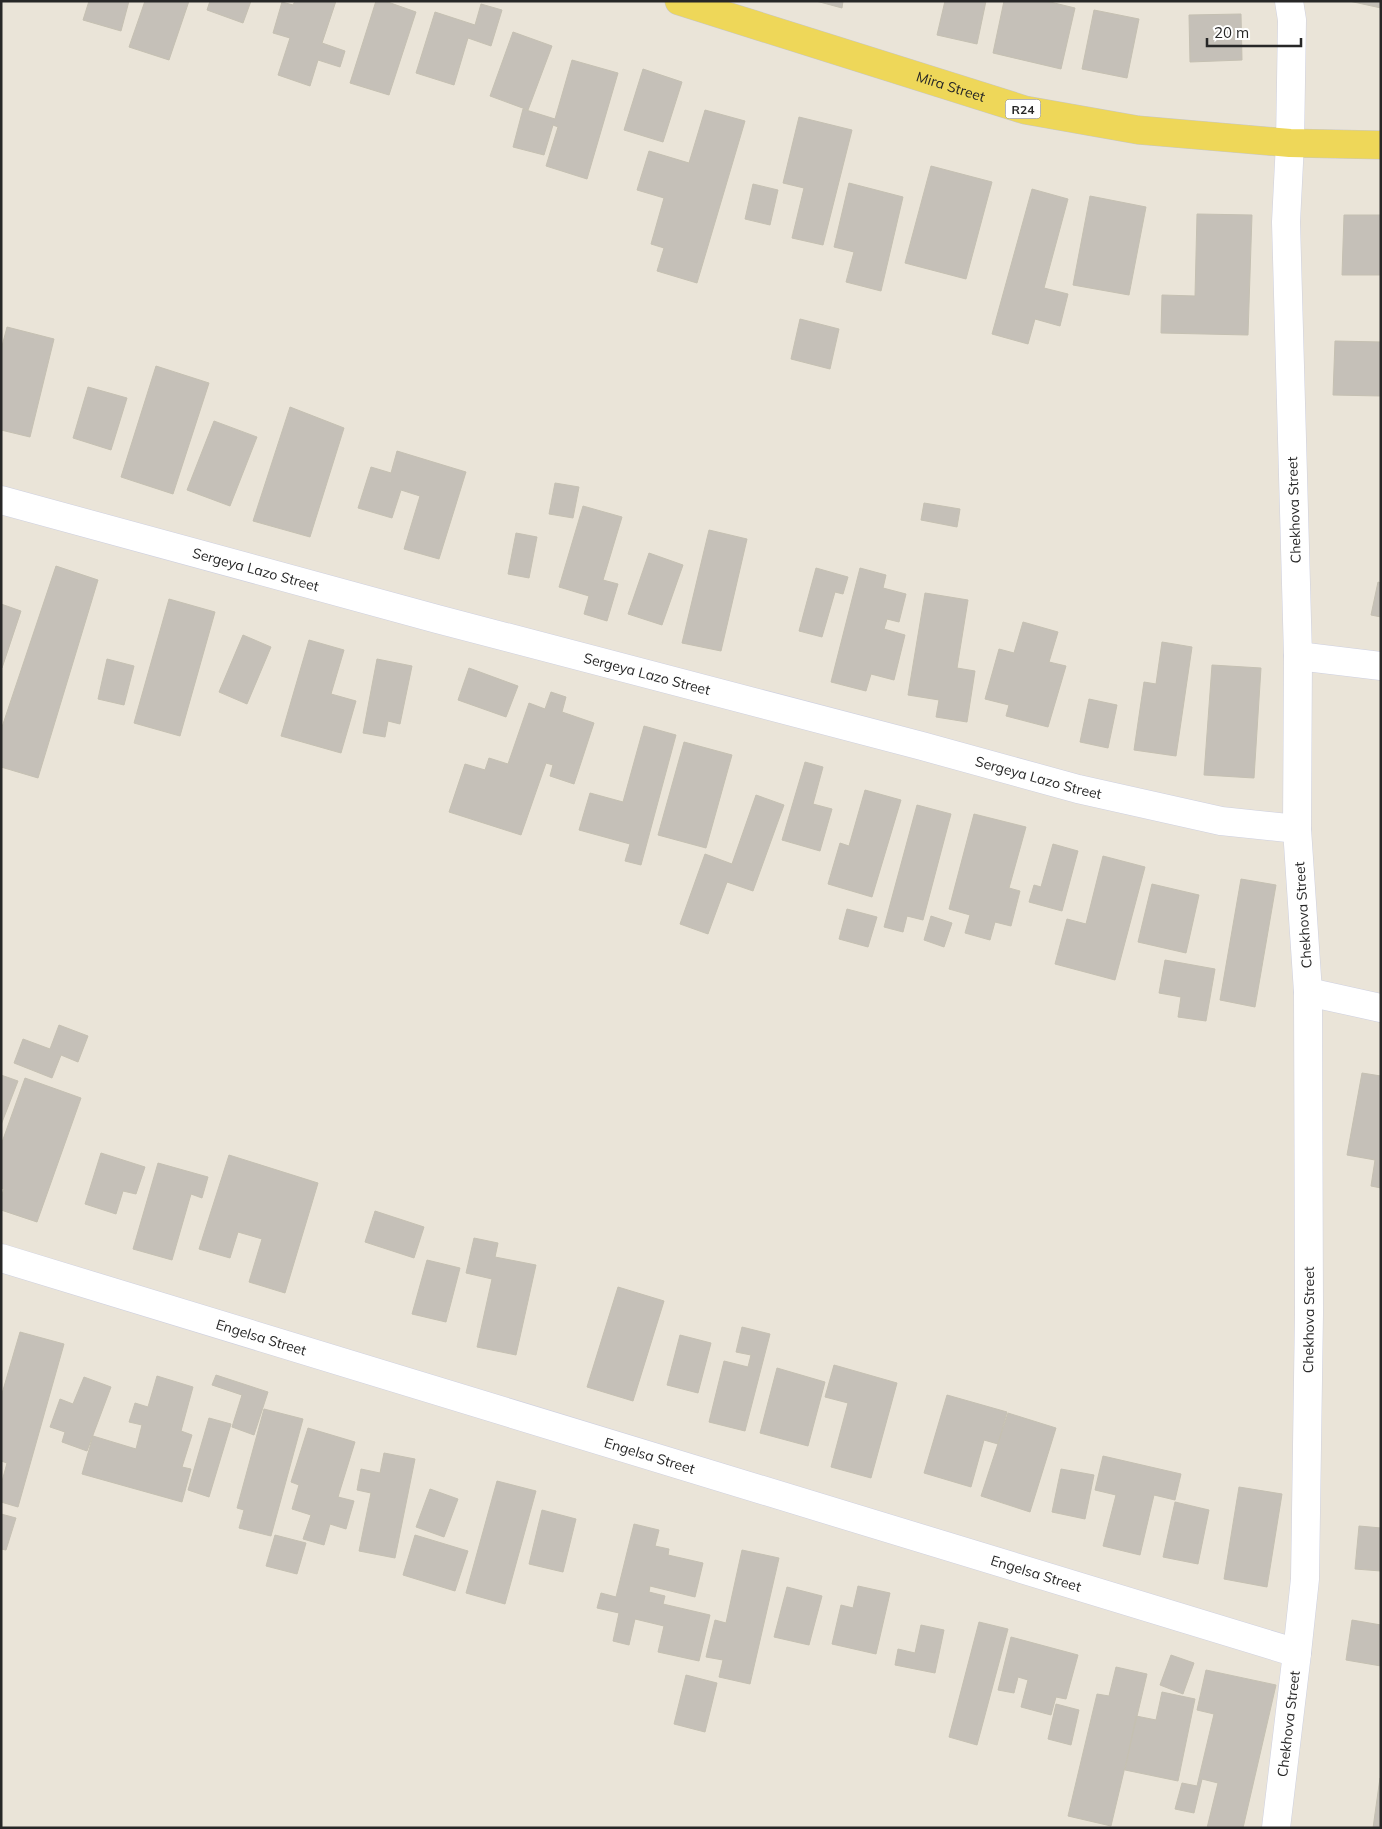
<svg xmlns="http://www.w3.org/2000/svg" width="1382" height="1829" font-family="Mulish,sans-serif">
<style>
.building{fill:#c5c0b8;stroke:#c5c0b2}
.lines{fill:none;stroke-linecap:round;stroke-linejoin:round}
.minor-casing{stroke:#ced0e0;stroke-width:29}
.major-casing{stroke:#c7c7c7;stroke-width:29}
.minor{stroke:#fff;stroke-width:28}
.major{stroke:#eed759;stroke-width:28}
.labels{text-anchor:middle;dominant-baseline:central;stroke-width:4;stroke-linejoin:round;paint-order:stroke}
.shield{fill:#fff;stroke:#686868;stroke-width:1}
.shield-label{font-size:12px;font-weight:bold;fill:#272727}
.street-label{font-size:14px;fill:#272727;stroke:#fff}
</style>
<rect width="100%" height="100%" fill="#eae4d8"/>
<path class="building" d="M89,1H129L121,31L83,20Z
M145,1H189L169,60L129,47Z
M210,1H251L243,23L207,10Z
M295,1H336L322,43L345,51L340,67L318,60L310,86L278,75L290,38L273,33L282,2L293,5Z
M376,1H385L416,12L389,95L350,83Z
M816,1H843L842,8Z
M945,1H986L977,44L937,35Z
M1004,1H1046L1075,8L1061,69L993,53Z
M1349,1H1381V8Z
M481,4L502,10L491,46L468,38L454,85L416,73L435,12L475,25Z
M1094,10L1139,19L1127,78L1082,69Z
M1241,14L1242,60L1190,62L1189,15Z
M513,32L552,46L528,110L490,96Z
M572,60L618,73L587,179L546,166L558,127L553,125L544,155L513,147L523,109L555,119Z
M643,69L682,82L663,142L624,130Z
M705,110L745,121L697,283L657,271L664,248L651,244L664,198L637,190L649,151L689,163Z
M799,117L852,130L823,245L792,238L804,188L783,183Z
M931,166L992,182L966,279L905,263Z
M849,183L903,197L881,291L846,282L854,252L834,247Z
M753,184L778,190L770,225L745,219Z
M1032,189L1068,199L1044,288L1068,294L1060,326L1035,319L1028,344L992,334Z
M1090,196L1146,207L1129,295L1073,285Z
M1197,214L1252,215L1248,335L1161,333L1162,295L1195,296Z
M1344,215H1381V275H1342Z
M800,319L839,329L830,369L791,359Z
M7,327L54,339L30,437L1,430V350Z
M1335,341L1381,342V396L1333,395Z
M156,366L209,383L173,494L121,477Z
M88,387L127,398L111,450L73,438Z
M290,407L344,428L310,537L253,521Z
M214,421L257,437L230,506L187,490Z
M397,451L466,472L439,559L404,549L420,496L401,490L392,518L358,508L371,467L391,473Z
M555,483L579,487L573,518L549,514Z
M924,503L960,509L957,527L921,520Z
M583,506L622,517L603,580L618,584L607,621L584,614L589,596L559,587Z
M709,530L747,539L721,651L682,643Z
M516,533L537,537L529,578L508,574Z
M649,553L683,565L662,625L628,614Z
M56,566L98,580L38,778L1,767V730Z
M816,568L848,577L843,594L835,592L822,637L799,631Z
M860,568L886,575L883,588L906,594L899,622L887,619L884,629L905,635L894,680L871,674L866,691L831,682Z
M1378,582L1381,583V617L1371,615Z
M925,593L968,600L957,668L975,671L967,722L936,717L939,700L908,695Z
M169,599L215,612L180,736L134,723Z
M1,604L21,611L2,668L1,667Z
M1023,622L1058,632L1049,662L1066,666L1048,727L1006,716L1009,705L985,699L999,649L1014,653Z
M243,635L271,647L247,704L219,692Z
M309,640L344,650L331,694L356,701L341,753L281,736Z
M1162,642L1192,647L1176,756L1134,750L1144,682L1156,684Z
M107,659L134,666L124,705L98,699Z
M377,659L412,666L400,724L388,721L385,737L363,733Z
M1212,665L1261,668L1254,778L1204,775Z
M469,668L518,686L506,717L458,700Z
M551,692L566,697L562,712L594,723L574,784L550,776L553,765L546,763L521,835L449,812L465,764L485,770L489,758L508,764L529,703L545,709Z
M1089,699L1117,705L1108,748L1080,742Z
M644,726L676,735L641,865L625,861L630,844L579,830L590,793L623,802Z
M684,742L732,755L706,848L658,835Z
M805,762L823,767L813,804L832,809L820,851L782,840Z
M865,790L901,800L872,897L828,884L840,843L849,846Z
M756,795L784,805L753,891L727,882L708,934L680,924L705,854L732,864Z
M917,805L951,814L923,920L907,916L903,932L884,927Z
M974,814L1026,827L1009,888L1020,891L1011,926L995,922L990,940L965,933L970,915L949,909Z
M1053,844L1078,851L1062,911L1029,902L1034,885L1041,887Z
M1103,856L1145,867L1115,980L1055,964L1067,919L1086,924Z
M1241,879L1276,885L1255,1007L1220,1000Z
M1152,884L1199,895L1186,953L1138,942Z
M847,909L877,917L868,947L839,939Z
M931,916L952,923L944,947L924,940Z
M1165,960L1215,969L1206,1021L1178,1017L1181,997L1159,993Z
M59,1025L88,1036L78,1062L61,1055L52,1078L14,1063L23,1039L50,1049Z
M1362,1073L1381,1076V1188L1371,1186L1375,1160L1347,1155Z
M1,1075L18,1081L1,1125Z
M25,1078L81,1098L37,1222L1,1210V1197L4,1189L1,1188V1145Z
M101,1153L145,1167L136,1194L123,1191L116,1214L85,1204Z
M229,1155L318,1183L285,1293L249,1282L262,1239L238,1232L230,1258L199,1249Z
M158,1163L208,1177L202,1198L191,1194L172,1260L133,1249Z
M375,1211L424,1227L414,1258L365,1242Z
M474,1238L498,1243L495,1257L536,1265L516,1355L477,1347L492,1279L466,1273Z
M427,1260L460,1268L446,1322L412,1314Z
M618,1287L664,1301L633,1401L587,1387Z
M742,1327L770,1334L745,1431L709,1422L724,1361L748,1367L751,1355L736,1352Z
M20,1332L64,1344L18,1507L1,1502V1485L7,1463L1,1461V1397Z
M680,1335L711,1343L698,1393L667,1385Z
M834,1365L897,1383L871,1478L831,1467L848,1403L825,1397Z
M777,1368L825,1382L808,1446L760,1433Z
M216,1375L268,1392L254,1435L232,1427L242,1395L212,1385Z
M157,1376L193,1387L181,1431L192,1435L182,1467L191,1469L182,1502L82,1474L93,1436L136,1449L142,1425L129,1422L135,1403L148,1407Z
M84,1377L111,1387L87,1451L62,1442L65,1432L50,1427L60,1399L73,1404Z
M947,1395L1007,1412L998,1444L984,1440L971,1487L924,1473Z
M264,1409L303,1419L271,1536L239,1528L244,1510L237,1508Z
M1008,1413L1056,1428L1030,1512L981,1496Z
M209,1418L231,1424L209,1497L188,1490Z
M308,1428L355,1442L338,1497L354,1501L346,1529L330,1524L324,1545L303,1539L311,1515L292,1509L299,1485L291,1482Z
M384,1453L415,1459L395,1558L359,1551L371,1493L357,1490L361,1469L380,1473Z
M1103,1456L1181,1474L1175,1500L1154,1495L1140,1555L1103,1546L1116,1495L1095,1490Z
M1061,1469L1094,1475L1085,1519L1052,1512Z
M497,1481L536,1491L505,1604L466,1593Z
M1239,1487L1282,1494L1267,1587L1224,1579Z
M430,1489L458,1499L444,1537L416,1527Z
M1175,1502L1209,1510L1198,1564L1163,1557Z
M542,1510L576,1519L563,1572L529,1564Z
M1,1514L16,1518L6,1550L1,1549Z
M634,1524L659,1530L655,1546L669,1549L668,1555L703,1563L695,1597L650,1586L649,1592L665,1596L663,1604L710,1615L699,1661L658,1652L664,1626L635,1619L629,1645L613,1641L619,1613L597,1608L601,1593L616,1597Z
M1359,1526L1381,1528V1571L1355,1569Z
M275,1535L306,1543L297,1574L266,1566Z
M415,1535L468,1551L455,1591L403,1575Z
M742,1550L779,1558L750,1684L719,1677L723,1660L706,1657L715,1620L726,1623Z
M858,1586L890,1593L876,1654L832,1644L841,1605L853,1608Z
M787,1587L822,1596L809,1645L774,1637Z
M1352,1620L1381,1625V1666L1346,1660Z
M979,1622L1008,1629L977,1745L949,1737Z
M921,1625L944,1630L935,1673L895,1665L898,1649L915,1653Z
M1011,1637L1078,1655L1066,1699L1056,1697L1051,1715L1021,1707L1028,1680L1018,1677L1014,1693L998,1690Z
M1171,1655L1194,1663L1183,1694L1160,1685Z
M1116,1667L1147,1674L1111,1826L1068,1816L1097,1694L1109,1696Z
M1206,1670L1276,1685L1243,1828H1207L1218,1783L1202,1779L1194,1813L1175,1809L1182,1783L1197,1786L1214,1714L1197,1710Z
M686,1675L717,1683L705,1732L674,1724Z
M1162,1692L1195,1699L1178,1781L1125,1770L1136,1716L1156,1720Z
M1056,1704L1079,1710L1071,1745L1048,1739Z
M1380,1778L1381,1828H1373Z"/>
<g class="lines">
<defs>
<g id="minor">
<path id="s1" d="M1,500L437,619L922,746L1078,789L1221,821L1297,829"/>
<path d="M1298,656L1381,666"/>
<path d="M1308,992L1381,1008"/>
<path id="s2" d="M1,1258L1297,1653"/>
<path id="s3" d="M1276,1828L1297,1653L1305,1579L1309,1313L1308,992L1297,829L1298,656L1286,222L1290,143L1292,20L1289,1"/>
</g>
<g id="major">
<path id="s4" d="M679,1L1025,110L1138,130L1290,143L1381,145"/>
</g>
</defs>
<use href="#minor" class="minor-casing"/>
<use href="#major" class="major-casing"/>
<use href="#minor" class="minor"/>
<use href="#major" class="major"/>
</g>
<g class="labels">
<rect class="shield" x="1005.5" y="99.5" width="35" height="19" rx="4"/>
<g class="shield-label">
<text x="1023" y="109">R24</text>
</g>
<g class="street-label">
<text stroke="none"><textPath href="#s4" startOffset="285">Mira Street</textPath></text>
<text transform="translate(1294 510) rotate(-92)">Chekhova Street</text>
<text stroke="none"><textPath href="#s1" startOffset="264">Sergeya Lazo Street</textPath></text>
<text stroke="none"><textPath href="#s1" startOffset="669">Sergeya Lazo Street</textPath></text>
<text stroke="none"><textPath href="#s1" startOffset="1074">Sergeya Lazo Street</textPath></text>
<text transform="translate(1303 915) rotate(-94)">Chekhova Street</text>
<text stroke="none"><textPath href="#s3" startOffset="510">Chekhova Street</textPath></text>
<text stroke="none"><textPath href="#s2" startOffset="272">Engelsa Street</textPath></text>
<text stroke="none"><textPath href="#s2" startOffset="678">Engelsa Street</textPath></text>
<text stroke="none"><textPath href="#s2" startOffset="1082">Engelsa Street</textPath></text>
<text stroke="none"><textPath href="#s3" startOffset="105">Chekhova Street</textPath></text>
</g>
</g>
<rect width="1382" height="1829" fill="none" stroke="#272727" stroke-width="5"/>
<path d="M1207 38v8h94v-8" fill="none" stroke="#272727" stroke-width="2.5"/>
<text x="1214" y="38" font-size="15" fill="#272727" stroke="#ffffff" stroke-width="4" paint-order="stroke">20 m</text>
</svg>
